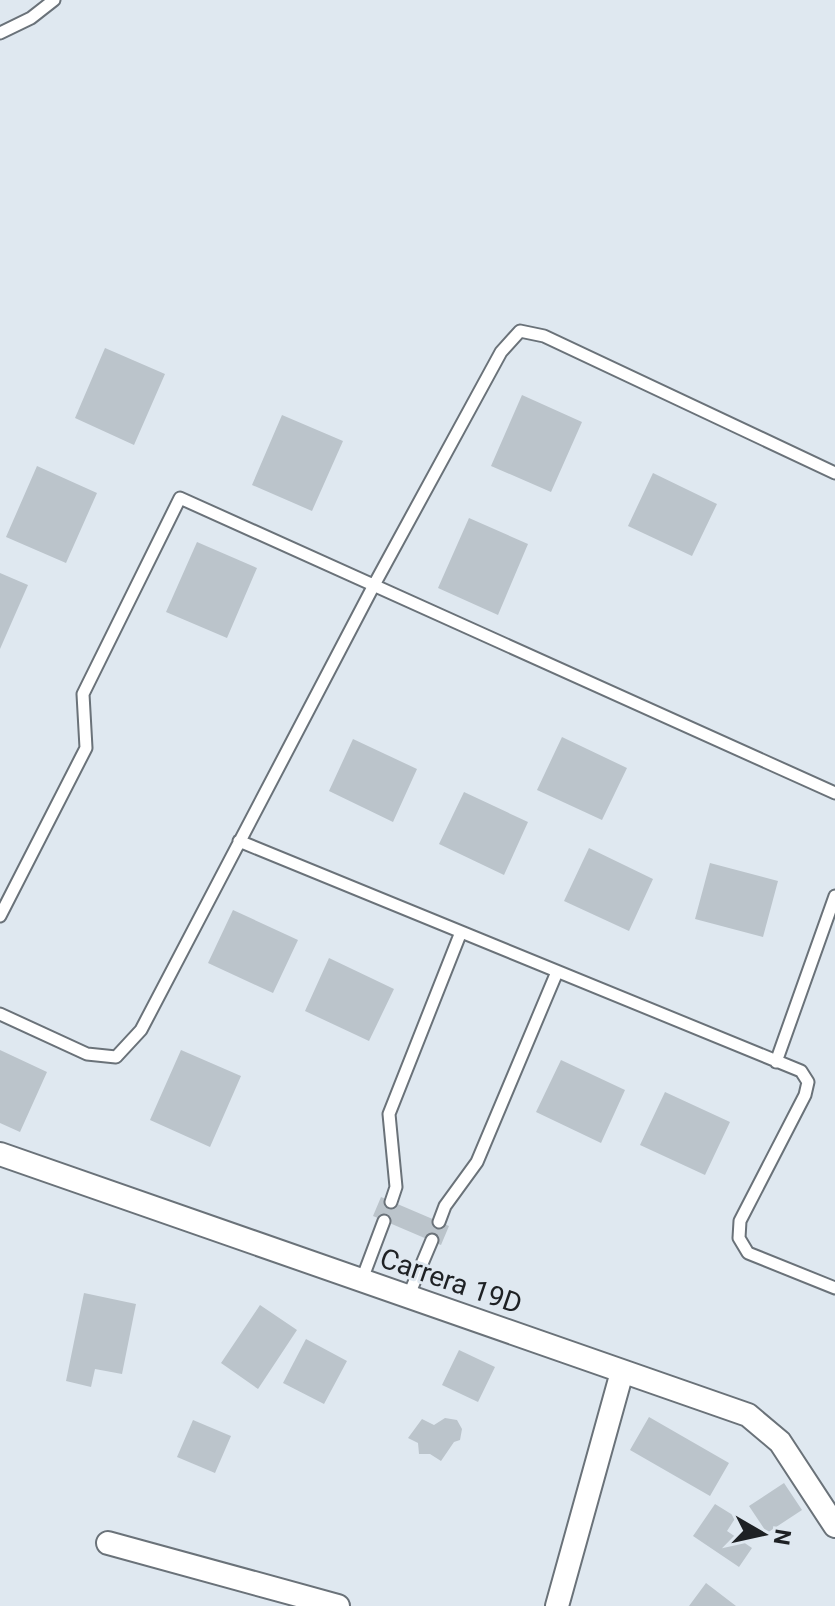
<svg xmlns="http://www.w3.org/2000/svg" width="835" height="1606" font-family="Roboto,sans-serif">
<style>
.building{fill:#bbc4cb}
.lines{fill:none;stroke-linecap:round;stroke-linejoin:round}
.lane-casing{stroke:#6a7279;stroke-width:15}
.street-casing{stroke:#6a7279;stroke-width:26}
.lane{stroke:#fff;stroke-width:11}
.street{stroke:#fff;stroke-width:22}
.labels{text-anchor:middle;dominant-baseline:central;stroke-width:6;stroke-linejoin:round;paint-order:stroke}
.street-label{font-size:28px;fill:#1e2124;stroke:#dfe8f0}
</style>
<rect width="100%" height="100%" fill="#dfe8f0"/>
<path class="building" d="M105,348L165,374L134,445L75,418Z
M522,395L582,422L551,492L491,466Z
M282,415L343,441L312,511L252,485Z
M37,466L97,493L66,563L6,537Z
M653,473L717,504L692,556L628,526Z
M469,518L528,544L498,615L438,588Z
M197,542L257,568L227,638L166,612Z
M0,573L28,585L0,649Z
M562,737L627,768L602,820L537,790Z
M353,739L417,769L393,822L329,791Z
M464,792L528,822L504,875L439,844Z
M589,848L653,879L629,931L564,901Z
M710,863L778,881L763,937L695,919Z
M233,910L298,940L273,993L208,963Z
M329,958L394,989L369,1041L305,1011Z
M0,1050L47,1072L20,1132L0,1123Z
M181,1050L241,1076L210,1147L150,1120Z
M561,1060L625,1090L601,1143L536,1112Z
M665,1092L730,1122L705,1175L640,1145Z
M381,1197L449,1226L441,1245L373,1216Z
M84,1293L136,1304L122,1374L95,1369L91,1387L66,1381Z
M260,1305L297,1330L258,1389L221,1363Z
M306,1339L347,1361L324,1404L283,1383Z
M459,1350L495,1367L478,1402L442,1385Z
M649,1417L729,1463L710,1496L630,1450Z
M445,1418L457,1420L462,1429L460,1440L454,1442L441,1461L430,1454H419L418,1443L408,1438L422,1419L434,1425Z
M193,1420L231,1436L215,1473L177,1457Z
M784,1483L802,1510L767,1533L749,1506Z
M715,1504L736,1517L727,1531L752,1548L739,1567L693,1536Z
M706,1583L736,1606H689Z"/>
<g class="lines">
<defs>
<path id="lane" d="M0,33L31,18L54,0
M239,841L801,1071L808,1082L805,1095L740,1221L739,1238L748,1253L835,1288
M0,916L86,748L83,694L180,498L835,793
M0,1014L87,1054L116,1057L141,1030L374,585L501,352L520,331L544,336L835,473
M776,1062L835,896
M391,1202L396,1187L389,1114L461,932
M439,1222L445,1206L477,1162L557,972
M361,1282L384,1221
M408,1297L432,1240"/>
<path id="street" d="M0,1154L748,1415L780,1442L835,1526
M108,1543L338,1606
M557,1606L622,1372"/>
</defs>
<use href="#lane" class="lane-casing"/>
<use href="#street" class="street-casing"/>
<use href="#lane" class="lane"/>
<use href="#street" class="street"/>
</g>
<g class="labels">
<g class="street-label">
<text transform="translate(451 1281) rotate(19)">Carrera 19D</text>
</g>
</g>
<g transform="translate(763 1534) rotate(99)" stroke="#dfe8f0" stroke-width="6" paint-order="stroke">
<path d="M0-6L14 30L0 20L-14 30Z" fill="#1e2124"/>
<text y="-12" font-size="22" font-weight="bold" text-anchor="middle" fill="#1e2124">N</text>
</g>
</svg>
